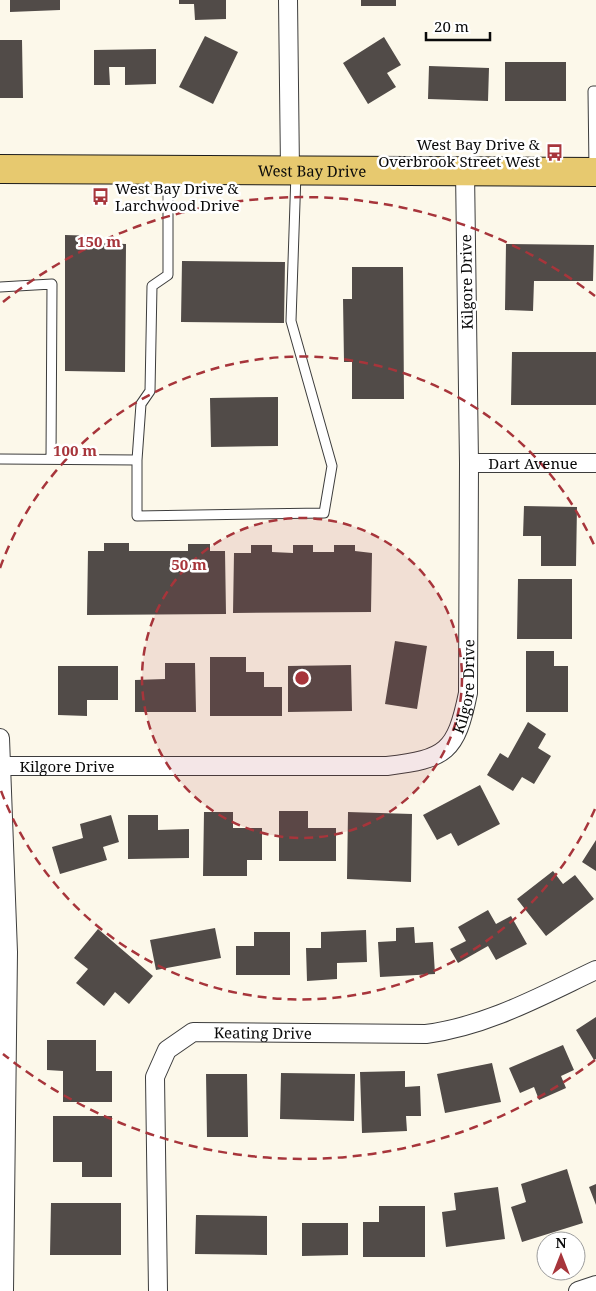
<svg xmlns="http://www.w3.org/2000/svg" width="596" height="1291" font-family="'Noto Serif',serif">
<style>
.building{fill:#514b48}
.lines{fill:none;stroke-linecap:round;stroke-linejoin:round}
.service-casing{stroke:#3d3d3d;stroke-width:11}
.minor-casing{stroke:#3d3d3d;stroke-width:20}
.primary-casing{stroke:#1b1b1b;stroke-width:30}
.service{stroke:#fff;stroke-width:9}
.minor{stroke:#fff;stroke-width:18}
.primary{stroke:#e7c96f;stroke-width:28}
.ring{fill:none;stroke:#a7353b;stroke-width:2.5;stroke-dasharray:9 6}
.labels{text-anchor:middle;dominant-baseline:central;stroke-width:5;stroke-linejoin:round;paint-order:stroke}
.poi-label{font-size:15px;fill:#0a0a0a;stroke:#fff;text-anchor:end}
.street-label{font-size:15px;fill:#0a0a0a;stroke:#fff}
.centre{fill:#a7353b;stroke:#fff;stroke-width:2.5}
.ring-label{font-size:15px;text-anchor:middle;font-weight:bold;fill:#a7353b;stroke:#fff;stroke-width:5;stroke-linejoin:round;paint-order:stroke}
</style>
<rect width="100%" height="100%" fill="#fcf8ea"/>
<path class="building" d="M10,0H60V10L10,12Z
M179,0H226V19L195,20L194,4H179Z
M361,0H396V6H361Z
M205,36L238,52L213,104L179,87Z
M384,37L401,65L387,73L396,87L368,104L343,63Z
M0,40H22L23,98H0Z
M156,49V84L125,85V67H109L110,85H94V50Z
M505,62H566V101H505Z
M429,66L489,68L488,101L428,99Z
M65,235L99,236L98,243L126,244L125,372L65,371Z
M506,244L594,245L593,281H534L533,311L505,310Z
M182,261L285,262L284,323L181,322Z
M352,267H403L404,399H352V362H344L343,299H352Z
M512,352H596V405H511Z
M278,397V446L211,447L210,398Z
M524,506L577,507L576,566H541V536H523Z
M104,543H129V551H188V544H210V551H225L226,614L87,615L88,551H104Z
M251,545H272V552L293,553V545H313V552H334V545H355V551L372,553L371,612L233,613L234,553H251Z
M518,579H572V639H517Z
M395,641L427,646L417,709L385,704Z
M526,651H554V666H568V712H526Z
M210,657H246V672H264V687H282V716H210Z
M165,663H195L196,712H135V680L165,679Z
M351,665L352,711L288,712V666Z
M58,666H118V700H87V716L58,715Z
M528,722L546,734L538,748L551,756L534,784L522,777L513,791L487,775L500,753L508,758Z
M480,785L500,824L458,846L451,833L437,840L423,815Z
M279,811H308V828H336V861H279Z
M204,812H233V828H262V860H247V876H203Z
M348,812L412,814L411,882L347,879Z
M111,815L119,842L103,847L107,860L60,874L52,847L83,838L80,824Z
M128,815H158V830L189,829V858L128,859Z
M596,840V871L582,862Z
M553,871L563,884L575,875L594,899L546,936L517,899Z
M488,910L496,924L511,916L527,944L496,960L488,946L458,963L450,949L466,941L458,927Z
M414,927L415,943L433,942L435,974L380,977L378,942L396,941V928Z
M215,928L221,958L156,970L150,940Z
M98,929L153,976L129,1004L115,992L104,1006L76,983L88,969L74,958Z
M366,930L367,962L337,963V979L307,981L306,948H321V932Z
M254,932H290V975H236V946H254Z
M596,1017V1059L594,1060L576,1030Z
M47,1040H96V1071H112V1102H63V1071L47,1070Z
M563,1045L574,1070L561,1076L566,1088L539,1100L534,1087L520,1093L509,1068Z
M492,1063L501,1102L445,1113L437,1074Z
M405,1071V1087L420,1086L421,1116H406L407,1131L362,1133L360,1072Z
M281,1073L355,1074L354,1121L280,1119Z
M206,1074H247L248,1137H207Z
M53,1116H112V1177H82V1162H53Z
M567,1169L583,1223L522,1242L511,1207L526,1202L521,1184Z
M596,1184V1205L589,1187Z
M498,1187L505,1239L446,1247L442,1212L456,1210L454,1193Z
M51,1203H121V1255H50Z
M379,1206H425V1257H363V1222H379Z
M196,1215L267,1216V1255L195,1254Z
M302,1223H348V1255L302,1256Z"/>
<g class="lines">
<defs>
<path id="service" d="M594,169L593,91H596
M0,287L52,284L51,459
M0,459L137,460V516L324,513L332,466L291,321L296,173
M137,460L141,404L150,391L152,286L168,275V172"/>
<g id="minor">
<path d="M288,0L290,170"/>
<path id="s1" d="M469,463H596"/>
<path d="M0,738L8,952L4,1291"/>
<path id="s2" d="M2,766H387C446,759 456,752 468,693L469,463L465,171"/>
<path id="s3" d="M158,1291L155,1077L167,1050L193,1032L426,1034C487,1026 541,996 596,970"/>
<path d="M578,1291L596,1285"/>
</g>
<g id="primary">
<path id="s4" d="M0,169L596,172"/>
</g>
</defs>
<use href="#service" class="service-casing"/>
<use href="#minor" class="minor-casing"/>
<use href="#primary" class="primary-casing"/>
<use href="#service" class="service"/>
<use href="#minor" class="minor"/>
<use href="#primary" class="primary"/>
</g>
<circle cx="302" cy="678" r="160" fill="#a7353b" fill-opacity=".12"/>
<g class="ring">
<circle cx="302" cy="678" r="160"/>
<path d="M595 809A321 321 0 0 1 0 788M0 568A321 321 0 0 1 595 547"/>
<path d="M595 1060A481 481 0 0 1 3 1054M3 302A481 481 0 0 1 595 296"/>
</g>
<defs>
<symbol id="bus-bare" viewBox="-9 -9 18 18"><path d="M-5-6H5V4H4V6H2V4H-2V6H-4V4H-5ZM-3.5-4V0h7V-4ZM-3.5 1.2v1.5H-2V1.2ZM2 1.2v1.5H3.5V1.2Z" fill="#a7353b" stroke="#fff" stroke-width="2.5" paint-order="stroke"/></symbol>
</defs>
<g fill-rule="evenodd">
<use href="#bus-bare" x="542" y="140" width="25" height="25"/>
<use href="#bus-bare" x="88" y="184" width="25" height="25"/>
</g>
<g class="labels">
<g class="poi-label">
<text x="540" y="144">West Bay Drive &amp;<tspan x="540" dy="17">Overbrook Street West</tspan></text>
<text x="115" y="188" text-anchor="start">West Bay Drive &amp;<tspan x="115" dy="17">Larchwood Drive</tspan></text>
</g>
<g class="street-label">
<text stroke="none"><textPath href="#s4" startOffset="312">West Bay Drive</textPath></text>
<text transform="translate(466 282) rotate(-91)">Kilgore Drive</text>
<text stroke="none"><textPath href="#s1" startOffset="64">Dart Avenue</textPath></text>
<text stroke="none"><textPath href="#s2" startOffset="514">Kilgore Drive</textPath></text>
<text stroke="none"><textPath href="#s2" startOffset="65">Kilgore Drive</textPath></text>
<text stroke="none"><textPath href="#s3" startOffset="345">Keating Drive</textPath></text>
</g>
</g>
<circle cx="302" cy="678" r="8" class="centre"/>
<g class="ring-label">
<text x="99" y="247">150 m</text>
<text x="75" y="456">100 m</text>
<text x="189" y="570">50 m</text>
</g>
<g transform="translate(561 1256)"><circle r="24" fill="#ffffff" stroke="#9d9d9d"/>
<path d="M0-4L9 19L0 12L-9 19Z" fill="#a7353b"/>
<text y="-8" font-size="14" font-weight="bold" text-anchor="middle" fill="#0a0a0a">N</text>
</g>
<path d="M426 32v8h64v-8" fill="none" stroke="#0a0a0a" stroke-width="2.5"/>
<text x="434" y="32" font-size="15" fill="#0a0a0a" stroke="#ffffff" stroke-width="4" paint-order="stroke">20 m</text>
</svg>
